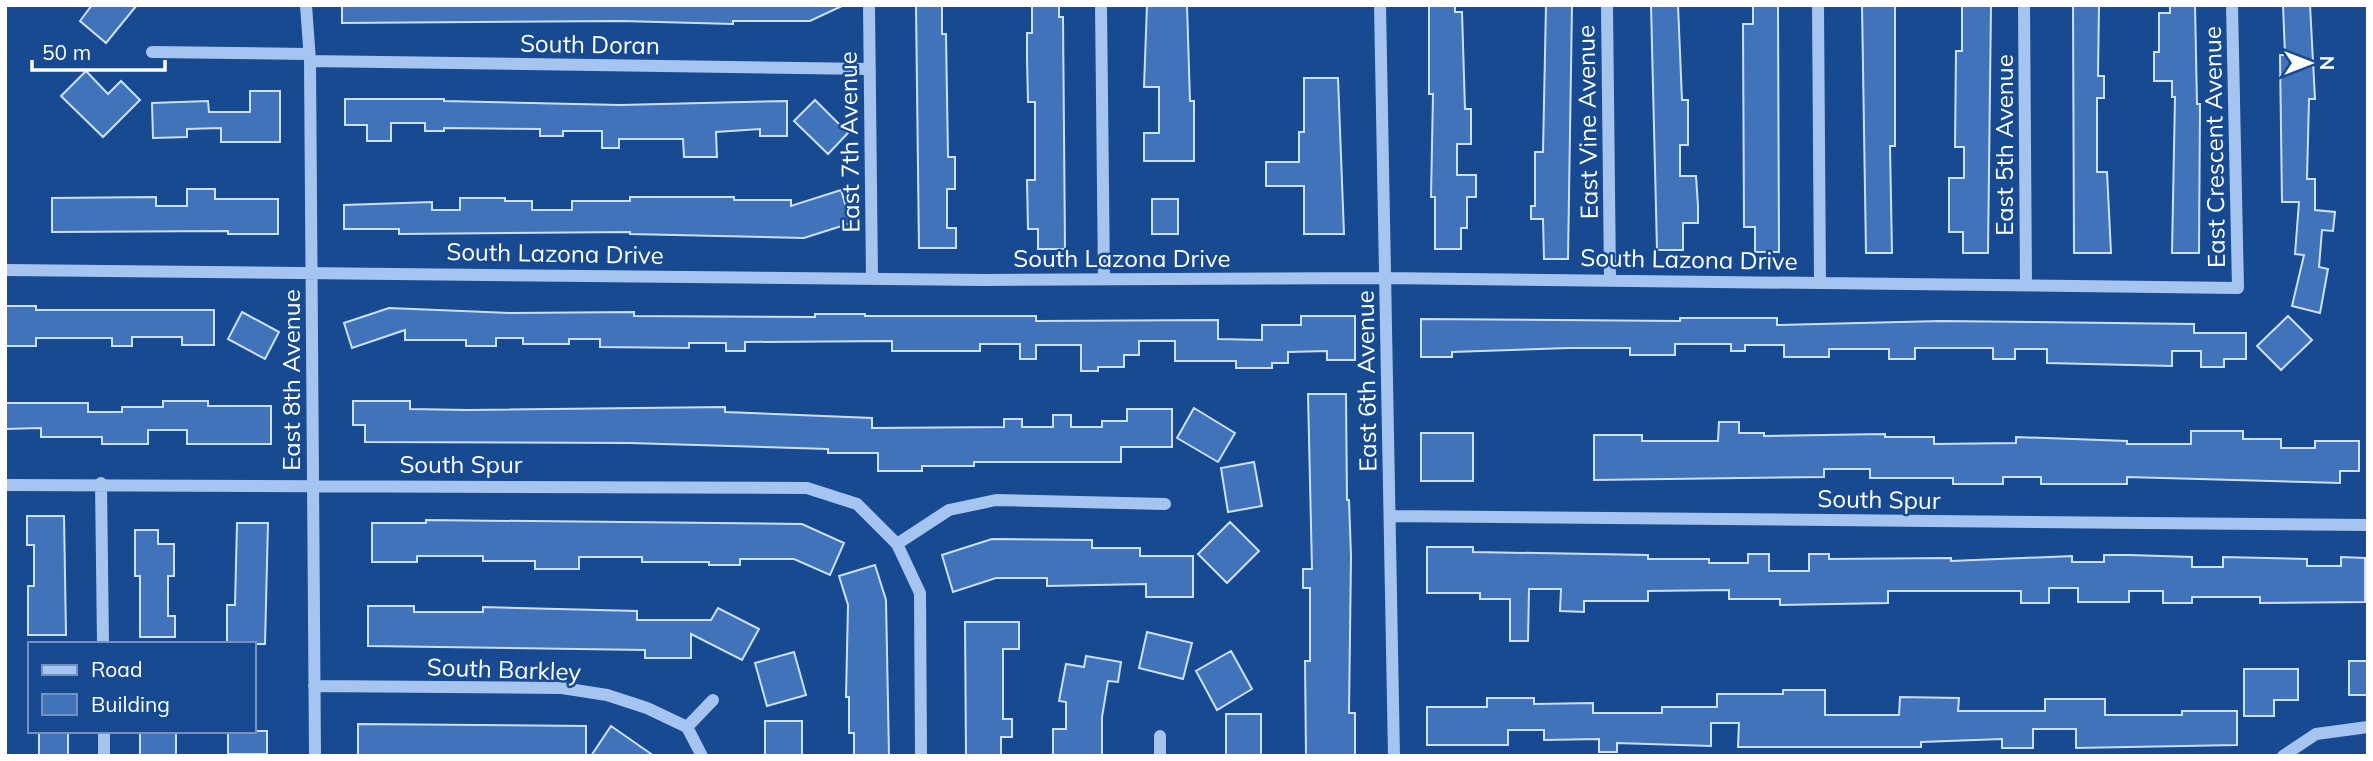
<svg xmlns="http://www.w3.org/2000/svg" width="2373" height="761" font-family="Mulish,sans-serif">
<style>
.building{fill:#4073b9;stroke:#cce0fb;stroke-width:2}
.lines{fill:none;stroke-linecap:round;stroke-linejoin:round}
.minor{stroke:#a5c5f0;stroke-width:12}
.labels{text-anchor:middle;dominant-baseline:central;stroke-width:5;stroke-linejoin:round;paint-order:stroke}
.street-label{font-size:24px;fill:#fff;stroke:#174a91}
</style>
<rect width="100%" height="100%" fill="#174a91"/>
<path class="building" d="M92,5H137L106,43L80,21Z
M342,5H844L810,21H733V24L621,21L342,23Z
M916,5H942V34H946L948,157H955V189H947V228H956V248H919Z
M1032,5H1059V17H1063L1065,249H1038V229H1028L1027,180H1035V102H1028L1027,58V33H1032Z
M1147,5H1187L1190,101H1194V161H1144V133H1159V87H1144Z
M1429,5H1455V12H1462L1465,109H1471V144H1457V175H1476V197H1467V228H1461V249H1435V197H1431L1433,94H1429Z
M1546,5H1572L1568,259H1544L1543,219H1531V206H1535V152H1543Z
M1651,5H1678L1682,100H1688V145H1680V176H1696L1698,206V223H1683V250H1657Z
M1753,5H1778L1779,252H1755V227H1744L1743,24H1753Z
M1862,5H1895V146H1890L1892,253H1866Z
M1962,5H1991L1988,253H1963V232H1949V178H1964V147H1955L1956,51H1962Z
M2073,5H2099L2098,76H2104V98H2097V172H2107L2111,253H2074Z
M2170,5H2195L2197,104H2200L2199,253H2172L2175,97H2172V81H2154V52H2159V13H2170Z
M2283,5H2310L2315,99H2309L2307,179H2315V210L2335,212L2333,231L2322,230L2319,267L2328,269L2320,313L2292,306L2304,255L2295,254L2299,202H2282L2280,55H2285Z
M86,71L108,94L121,81L140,100L103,137L61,96Z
M1304,78H1338L1344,234H1304V186H1266V162H1299V132H1304Z
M250,91H280V142H221V128L187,129V137L153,138L152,103L208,101L209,112H250Z
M345,99H444V101L620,105L787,101V136H760V129L716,132L717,157H684L683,139H619V148H602V131H563V136H540V129L444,128V131H425V123H391V141H367V125H345Z
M815,100L848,133L828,154L794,121Z
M187,189H215V199H278V234H228V231L52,232V198L156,197V206H187Z
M841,190L851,223L804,238L630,234V232L399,234V229H344V205L432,202V210H460V198H505V201H532V210H572V201H630V197H734V200H791V206Z
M1152,199H1178V234H1152Z
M5,306H36V310H214V345H182V337H132V346H112V338H36V346H5Z
M389,308L510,313L634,312V316L815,317V314H865V316H1036V321L1218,320V339L1262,340V325H1301V316H1355V360H1327V351L1288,352V363H1272V368H1236V361H1175V341H1139V355H1124V367H1098V371H1081V345H1036V359H1020V344H980V351H892V341L745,342V351H726V343H689V348L600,347V339H569V344H523V338H496V346H466V340H405V330L352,348L344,323Z
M242,312L279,332L265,359L228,339Z
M2288,316L2312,340L2281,370L2257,346Z
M1680,318H1777V325L1941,321L2194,324V333H2246V359H2224V367H2201V351H2172V366L2047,363V349H2015V359H1993V348H1915V359H1889V349H1829V357H1784V345H1745V351H1731V344H1675V355H1630V348H1569L1452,352V357H1421V319L1680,321Z
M1308,394H1346L1347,500H1349L1351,556L1349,713H1355V756H1306L1305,661H1310V588H1303V569H1312Z
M163,401H208V406H271V444H187V430H148V444H102V437H41V428L5,429V403H88V412H122V407H163Z
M353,401H410V409L468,410L725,407V412L872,418V428L1004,427V419H1022V427H1053V415H1071V427H1102V421H1127V409H1172V447H1121V462H974V466H922V471H878V453H828V449L629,443L365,442V425H353Z
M1194,408L1235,433L1218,462L1177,438Z
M1719,422H1739V433H1764V436L1885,434V437H1934V444L2016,443V437L2127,441V444H2191V431H2243V439H2281V448H2315V441H2359V471H2340V483L2127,477V484H2041V477H2003V484H1953V478H1870V469H1824V477L1594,480V435H1642V441H1718Z
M1421,433H1473V481H1421Z
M1254,462L1262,506L1228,512L1221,468Z
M27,516H64L66,635H28V586H34V545H27Z
M426,520L802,524L844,543L830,575L794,559H740V565H709V562H642V557H579V569H535V561H483V556H417V562H372V523H426Z
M1230,522L1259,551L1227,583L1198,554Z
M237,523H268L265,644H227V605H235Z
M135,530H158V544H174V576H168V616H175V637H140V576H135Z
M992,539L1092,540V548H1140V556H1193V597H1146V584L1047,586V578H996L953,592L942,555Z
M1427,547H1473V552L1648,555V559H1709V563H1748V554H1769V571H1809V554H1829V559L1951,558V561L2072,556V562H2104V555H2129L2192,557V567H2223V557L2307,559V566H2341V557L2365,558V602L2260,603V597H2192V603H2163V591H2129V602H2078V588H2049V603H2021V591H1888V603L1780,605V599H1729V590L1648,591V601H1584V612L1560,611L1561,589H1529L1528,641H1510V599H1480V593H1427Z
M875,565L886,600L889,756H854V733H849V697H846L848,605L839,576Z
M368,606H414V612H483V607L637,611V620H711L718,608L759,629L742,660L691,634V658H645V650L368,646Z
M965,622H1019V649H1003V719H1012V737H1001V756H966Z
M1147,632L1192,643L1183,679L1139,668Z
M1231,651L1252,689L1217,710L1196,671Z
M794,652L806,695L767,706L755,663Z
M1086,656L1121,662L1118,682L1108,681L1102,717V756H1053V729H1066V702L1059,701L1066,664L1084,667Z
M2349,661H2368V695H2349Z
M2244,669H2298V700H2274V716H2244Z
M1783,690H1825V715H1899L1900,697L1959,698L1958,711H2045V699H2105V715H2182V711H2237V745L2076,748V729H2033V748H2002V739L1921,742V747H1738L1739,723H1711V746L1617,743V752H1599V739L1544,740V730H1508V745H1427V707H1487V698H1534V704L1593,703V713H1662V707H1717V694H1783Z
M1226,714H1261V756H1226Z
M765,721H802V756H765Z
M358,724L586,726V756H358Z
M611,726L654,756H591Z
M39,731H68V756H39Z
M140,731H176V756H140Z
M228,731H267V754H228Z"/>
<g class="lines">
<path class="minor" d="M306,5L310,61L315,756
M869,5L872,278
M1101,5L1104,279
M1380,5L1394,756
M1607,5L1610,280
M1818,5L1820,282
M2024,5L2026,284
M152,52L309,54
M310,61L870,69
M5,270L985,280L1385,278L2238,288L2232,5
M101,483L103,644
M5,485L807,488L857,504L897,544L920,593L921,756
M1390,516L2368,525
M897,544L949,510L996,500L1165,504
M314,686L562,688L607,695L647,708L687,727
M687,727L713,700
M687,727L702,756
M104,731V756
M1160,756V736
M2283,756L2316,734L2368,727"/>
</g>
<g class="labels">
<g class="street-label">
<text transform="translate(590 44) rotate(1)">South Doran</text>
<text transform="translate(1587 122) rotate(-91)">East Vine Avenue</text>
<text transform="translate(849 142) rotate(-91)">East 7th Avenue</text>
<text transform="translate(2004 145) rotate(-90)">East 5th Avenue</text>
<text transform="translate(2214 147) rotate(-91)">East Crescent Avenue</text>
<text transform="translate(555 253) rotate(1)">South Lazona Drive</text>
<text x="1122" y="258">South Lazona Drive</text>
<text transform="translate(1689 259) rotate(1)">South Lazona Drive</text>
<text transform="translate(291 380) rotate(-90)">East 8th Avenue</text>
<text transform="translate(1366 381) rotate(-91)">East 6th Avenue</text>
<text x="461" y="464">South Spur</text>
<text transform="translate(1879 499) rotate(1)">South Spur</text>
<text transform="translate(504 669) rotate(2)">South Barkley</text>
</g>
</g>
<rect width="2373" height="761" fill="none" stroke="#ffffff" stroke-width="14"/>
<rect x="28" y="642" width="228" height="91" fill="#174a91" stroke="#7492bd" stroke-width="2"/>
<rect x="42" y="665" width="35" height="10" fill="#a5c5f0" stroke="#7492bd" stroke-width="2"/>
<text x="91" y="677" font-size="21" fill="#ffffff">Road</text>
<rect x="42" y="694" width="35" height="21" fill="#4073b9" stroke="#7492bd" stroke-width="2"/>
<text x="91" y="712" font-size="21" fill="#ffffff">Building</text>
<g transform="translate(2310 63) rotate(90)" stroke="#174a91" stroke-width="5" paint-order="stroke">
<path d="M0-5L12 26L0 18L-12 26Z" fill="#ffffff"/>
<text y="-10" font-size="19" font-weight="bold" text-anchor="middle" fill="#ffffff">N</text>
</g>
<path d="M32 60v10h133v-10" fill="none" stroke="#ffffff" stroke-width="3.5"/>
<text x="42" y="60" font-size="21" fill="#ffffff" stroke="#174a91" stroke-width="5" paint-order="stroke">50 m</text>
</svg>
